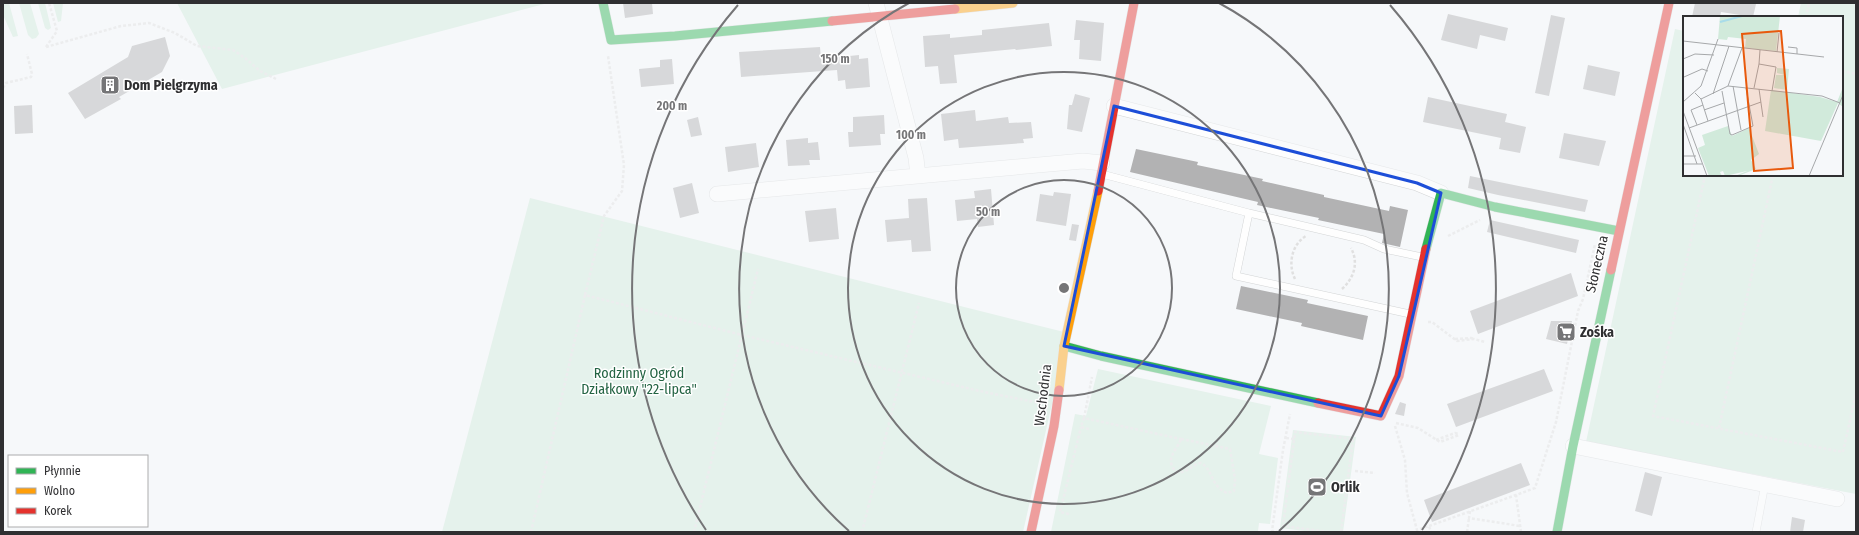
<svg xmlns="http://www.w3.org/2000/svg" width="1859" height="535" font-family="'Fira Sans Condensed',sans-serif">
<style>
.green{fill:#d1eadb}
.building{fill:#b2b2b3}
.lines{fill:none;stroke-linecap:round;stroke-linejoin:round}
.lane-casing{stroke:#d3d5d6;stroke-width:8}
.street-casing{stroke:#d3d5d6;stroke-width:16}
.fast-casing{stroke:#d3d5d6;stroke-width:10}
.slow-casing{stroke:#d3d5d6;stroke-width:10}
.jam-casing{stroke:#d3d5d6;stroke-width:10}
.path{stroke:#e0e0e0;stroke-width:2.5;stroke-dasharray:3 2;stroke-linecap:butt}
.lane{stroke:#fefefe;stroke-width:7}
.street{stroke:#fefefe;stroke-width:15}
.fast{stroke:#30b455;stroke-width:9}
.slow{stroke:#ff9f0a;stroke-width:9}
.jam{stroke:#e5322d;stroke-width:9}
.marked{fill:none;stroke:#1d4ed8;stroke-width:3;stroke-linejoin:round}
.ring{fill:none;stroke:#757577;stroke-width:2}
.labels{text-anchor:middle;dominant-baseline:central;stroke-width:3;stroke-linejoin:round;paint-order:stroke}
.poi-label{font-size:14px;font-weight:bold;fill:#2f2f31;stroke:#fff;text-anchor:start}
.street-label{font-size:14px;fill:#2f2f31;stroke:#fff}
.park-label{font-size:14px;fill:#226342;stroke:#fff}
.inset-river{fill:none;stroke:#a8dce9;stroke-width:2}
.inset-road{fill:none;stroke:#a6a8aa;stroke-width:1}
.view{fill:#e8590c;fill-opacity:0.15;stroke:#e8590c;stroke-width:2}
.inset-edge{fill:none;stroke:#2f2f31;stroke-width:2}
.centre{fill:#757577;stroke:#fff;stroke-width:2}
.ring-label{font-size:12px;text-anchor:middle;font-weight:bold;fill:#757577;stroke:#fff;stroke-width:3;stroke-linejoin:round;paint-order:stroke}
</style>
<rect width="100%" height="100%" fill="#f6f8fa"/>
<path class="green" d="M3,3H9L18,36L13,37L3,15Z
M19,3H30L39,34L36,38L32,39L28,35Z
M38,3H45L51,28L48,30L45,28Z
M53,3H63L61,21L58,22Z
M177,3H548L222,89Z
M1801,3H1856V494L1586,442L1675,29L1684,31V175H1842V17H1798Z
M530,198L1068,333L1023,532H442Z
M1098,369L1271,406L1259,454L1278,458L1270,524L1259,523L1258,531L1263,532H1051L1075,414L1086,416Z
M1293,430L1356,437L1343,532H1313L1280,528Z"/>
<path class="building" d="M623,3H652L653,14L625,18Z
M1695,3H1747L1756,4L1753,17L1721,12L1720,17H1692Z
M1448,14L1508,28L1505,41L1480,35L1477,49L1441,40Z
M1551,15L1565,18L1549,96L1535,93Z
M1076,20L1104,23L1101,61L1079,59L1080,40H1074Z
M1049,23L1052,46L1016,50L1015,49L954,55L957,83L940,84L938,66L925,67L923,36L950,34V38L982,35V30Z
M165,37L170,56L162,72L119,97L121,99L85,119L68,93L128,57L132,46Z
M820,47L821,59L859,55V59L868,58L870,87L846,89L845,80L838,81L837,70L741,77L739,52Z
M672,59L674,84L641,87L639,69L660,67V60Z
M1588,65L1620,72L1615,96L1583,89Z
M1075,94L1090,98L1082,132L1067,129L1069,105H1072Z
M1428,97L1507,114L1505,122L1526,127L1520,153L1499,149L1501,138L1423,122Z
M32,105L33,133L15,134L14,106Z
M975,110L976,121L1008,117L1009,123L1031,122L1033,138L1023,139L1024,143L959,148L958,139L944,141L941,114Z
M884,115L885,134H880L881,145L849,147L848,132H853V117Z
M698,117L702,135L691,137L687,120Z
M1564,133L1606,141L1599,166L1559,158Z
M808,138V143L818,142L820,160H809L810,165L788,166L786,140Z
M756,143L759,167L728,172L725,147Z
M1136,149L1198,162L1197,165L1263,179L1262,181L1324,195V197L1389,211L1390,206L1408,210L1400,247L1382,243L1384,234L1318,220L1319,218L1257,205L1258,202L1130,172Z
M1470,176L1588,200L1585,212L1498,195L1468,188Z
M692,183L699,213L680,218L673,188Z
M991,189L994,225L978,227L977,219L957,221L955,200L975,198L974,191Z
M1054,192L1071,194L1066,226L1036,221L1040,194L1053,196Z
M927,198L931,251L912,252L911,240L887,242L885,220L909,218L908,199Z
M836,208L839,239L809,242L805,211Z
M1490,220L1579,240L1576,253L1487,232Z
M1072,224L1079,225L1076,241L1069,240Z
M1571,273L1578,296L1478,334L1470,311Z
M1241,286L1308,300L1307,303L1368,316L1363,340L1301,326L1302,323L1236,309Z
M1551,321H1572L1567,344L1546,339Z
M1544,369L1553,391L1456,427L1447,404Z
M1400,402L1406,404L1404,416L1395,414Z
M1521,463L1530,485L1432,522L1424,500Z
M1645,472L1662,477L1652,516L1635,511Z
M1792,517L1805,520L1803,532H1790Z"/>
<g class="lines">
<defs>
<path id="lane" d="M1102,174L1249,213L1236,276L1410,314
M1249,213L1364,240L1384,249L1422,257
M1756,532L1765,484"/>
<path id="street" d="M876,3L916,158L918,176
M1114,106L1417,183L1441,193
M717,194L1083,161L1102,163
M1573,446L1837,499"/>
<path id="fast" d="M603,3L611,40L675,36L832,21
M1426,249L1441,193L1495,207L1619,231
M1064,346L1101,356L1318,403
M1557,532L1573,446L1611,270"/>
<path id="slow" d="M955,9L1013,3
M1059,390L1064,346L1098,191"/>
<path id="jam" d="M832,21L955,9
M1098,191L1134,3
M1611,270L1669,3
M1318,403L1381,416L1399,376L1426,249
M1031,532L1054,426L1059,390"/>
</defs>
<use href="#lane" class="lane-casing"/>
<use href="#street" class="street-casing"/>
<use href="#fast" class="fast-casing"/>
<use href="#slow" class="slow-casing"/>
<use href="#jam" class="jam-casing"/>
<path class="path" d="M1806,17L1809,3
M46,47L121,26L149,23L175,33L197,46L233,50L245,58L260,71L276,79
M46,47L57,31L49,3
M1842,71L1856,74
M3,88L6,83L31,77L32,74L27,54
M1705,175L1653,416L1843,452L1856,393
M1448,236L1480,220
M1295,279C1288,265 1291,245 1306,236
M1342,289C1354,278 1359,263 1351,248
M585,295L604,216L622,191L624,165L608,56
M1428,322H1432L1457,341L1474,339L1485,342
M1455,339L1471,338L1474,339
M1084,418L1092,377
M1396,423L1418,428L1440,442L1459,435
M1395,426L1405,460L1407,493L1417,530L1429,526L1431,532
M1719,428L1773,175
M1089,429L1081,427L1084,418L1181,439
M1286,438L1294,439
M1181,439L1230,449L1235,479L1234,491L1227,493C1210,486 1213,469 1201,463C1192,463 1182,480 1173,468C1171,465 1170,459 1172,456C1174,450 1179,445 1181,439Z
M1436,440L1455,433L1459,434
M1355,471L1375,473
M1470,511L1469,518L1520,526
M1069,514L1060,512L1081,427
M1429,526L1516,495
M531,532L585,295L742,335L984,392L1040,403
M694,532L758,269
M862,532L919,303
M1279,532L1272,531L1283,450L1290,414
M1329,532L1283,526L1295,432L1353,439L1341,532
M1467,532L1469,518
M1521,532L1516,495L1535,488L1556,422L1578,311L1583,299L1595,244"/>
<use href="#lane" class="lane"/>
<use href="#street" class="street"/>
<use href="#fast" class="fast"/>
<use href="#slow" class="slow"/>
<use href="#jam" class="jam"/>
</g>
<path d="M0 0H1859V535H0ZM1114,106L1417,183L1441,193L1399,376L1381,416L1064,346Z" fill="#f6f8fa" fill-opacity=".55" fill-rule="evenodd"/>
<path class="marked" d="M1114,106L1417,183L1441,193L1399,376L1381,416L1064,346Z"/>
<g class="ring">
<circle cx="1064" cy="288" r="108"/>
<circle cx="1064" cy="288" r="216"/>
<path d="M849 531A324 324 0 0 1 909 3M1219 3A324 324 0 0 1 1279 531"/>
<path d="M706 530A432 432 0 0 1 738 5M1390 5A432 432 0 0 1 1422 530"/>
</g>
<defs>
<symbol id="building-square" viewBox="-11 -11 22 22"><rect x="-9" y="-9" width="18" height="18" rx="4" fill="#757577" stroke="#fff"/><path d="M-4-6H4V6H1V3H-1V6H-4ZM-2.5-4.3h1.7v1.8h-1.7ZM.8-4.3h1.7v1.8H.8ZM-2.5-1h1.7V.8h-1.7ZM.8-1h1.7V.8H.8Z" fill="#fff"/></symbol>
<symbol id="supermarket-square" viewBox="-11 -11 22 22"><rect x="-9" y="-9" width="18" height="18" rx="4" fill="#757577" stroke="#fff"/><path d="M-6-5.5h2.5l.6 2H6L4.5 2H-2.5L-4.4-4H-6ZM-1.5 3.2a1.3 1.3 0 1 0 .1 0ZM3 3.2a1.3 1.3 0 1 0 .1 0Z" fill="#fff"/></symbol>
<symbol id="stadium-square" viewBox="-11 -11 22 22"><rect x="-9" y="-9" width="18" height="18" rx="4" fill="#757577" stroke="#fff"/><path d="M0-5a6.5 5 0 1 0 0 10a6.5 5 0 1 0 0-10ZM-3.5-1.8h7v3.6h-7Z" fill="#fff"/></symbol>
</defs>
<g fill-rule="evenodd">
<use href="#building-square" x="99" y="74" width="22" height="22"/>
<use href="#supermarket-square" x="1555" y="321" width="22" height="22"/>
<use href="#stadium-square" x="1306" y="476" width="22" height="22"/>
</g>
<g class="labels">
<g class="poi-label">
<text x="124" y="85">Dom Pielgrzyma</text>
<text x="1580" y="332">Zośka</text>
<text x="1331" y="487">Orlik</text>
</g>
<g class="street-label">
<text transform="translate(1597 264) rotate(-77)">Słoneczna</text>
<text transform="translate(1043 395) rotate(-83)">Wschodnia</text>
</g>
<g class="park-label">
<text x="639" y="373">Rodzinny Ogród<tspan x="639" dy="16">Działkowy "22-lipca"</tspan></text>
</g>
</g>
<g transform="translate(1683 16)">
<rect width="160" height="160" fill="#f6f8fa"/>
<path d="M37,0H97L93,35L62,32L63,23L45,21L44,24L35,23ZM94,52L106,53L104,74L91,72L93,59H102L94,57ZM160,71V91L155,87L138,125L82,115L88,74L137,81L154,86ZM45,110L49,120L66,112L76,138L68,144L73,153L55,160H52L64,155L42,160L40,155L37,156L39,160H26L15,132L22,129L19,119Z" fill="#d1eadb"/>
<path class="inset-river" d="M37,6L59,0"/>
<path class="inset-road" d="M0,25L141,41M105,31L114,32V38M77,34L76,48L93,51L89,75M94,36L96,17M0,43L12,38L31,39M1,61L19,53L25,55M45,70L59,32M50,70L58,114M71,72L76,48M76,73L80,101M39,75L47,118L49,119L70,110L63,72M12,77L18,83L25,105M30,78L46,30M18,83L45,70L139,80L157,87M0,86L18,70L35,23M21,94L41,87M0,95L24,160M0,108L14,148M14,109L8,94L20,89M6,112L78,86M0,140H13M0,148H19M126,160L160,79"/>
<path class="view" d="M98,15L110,152L71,155L59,18Z"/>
<rect width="160" height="160" class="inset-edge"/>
</g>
<circle cx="1064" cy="288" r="6" class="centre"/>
<g class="ring-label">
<text x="835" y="63">150 m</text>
<text x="672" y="110">200 m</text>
<text x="911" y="139">100 m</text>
<text x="988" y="216">50 m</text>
</g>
<rect width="1859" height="535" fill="none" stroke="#2f2f31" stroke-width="8"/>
<rect x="8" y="455" width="140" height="72" fill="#ffffff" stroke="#acacad"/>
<rect x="16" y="468" width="20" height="6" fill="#30b455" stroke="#acacad"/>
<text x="44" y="475" font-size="12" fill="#2f2f31">Płynnie</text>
<rect x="16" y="488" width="20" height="6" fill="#ff9f0a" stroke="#acacad"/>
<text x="44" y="495" font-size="12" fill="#2f2f31">Wolno</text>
<rect x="16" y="508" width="20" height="6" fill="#e5322d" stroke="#acacad"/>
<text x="44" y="515" font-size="12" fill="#2f2f31">Korek</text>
</svg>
